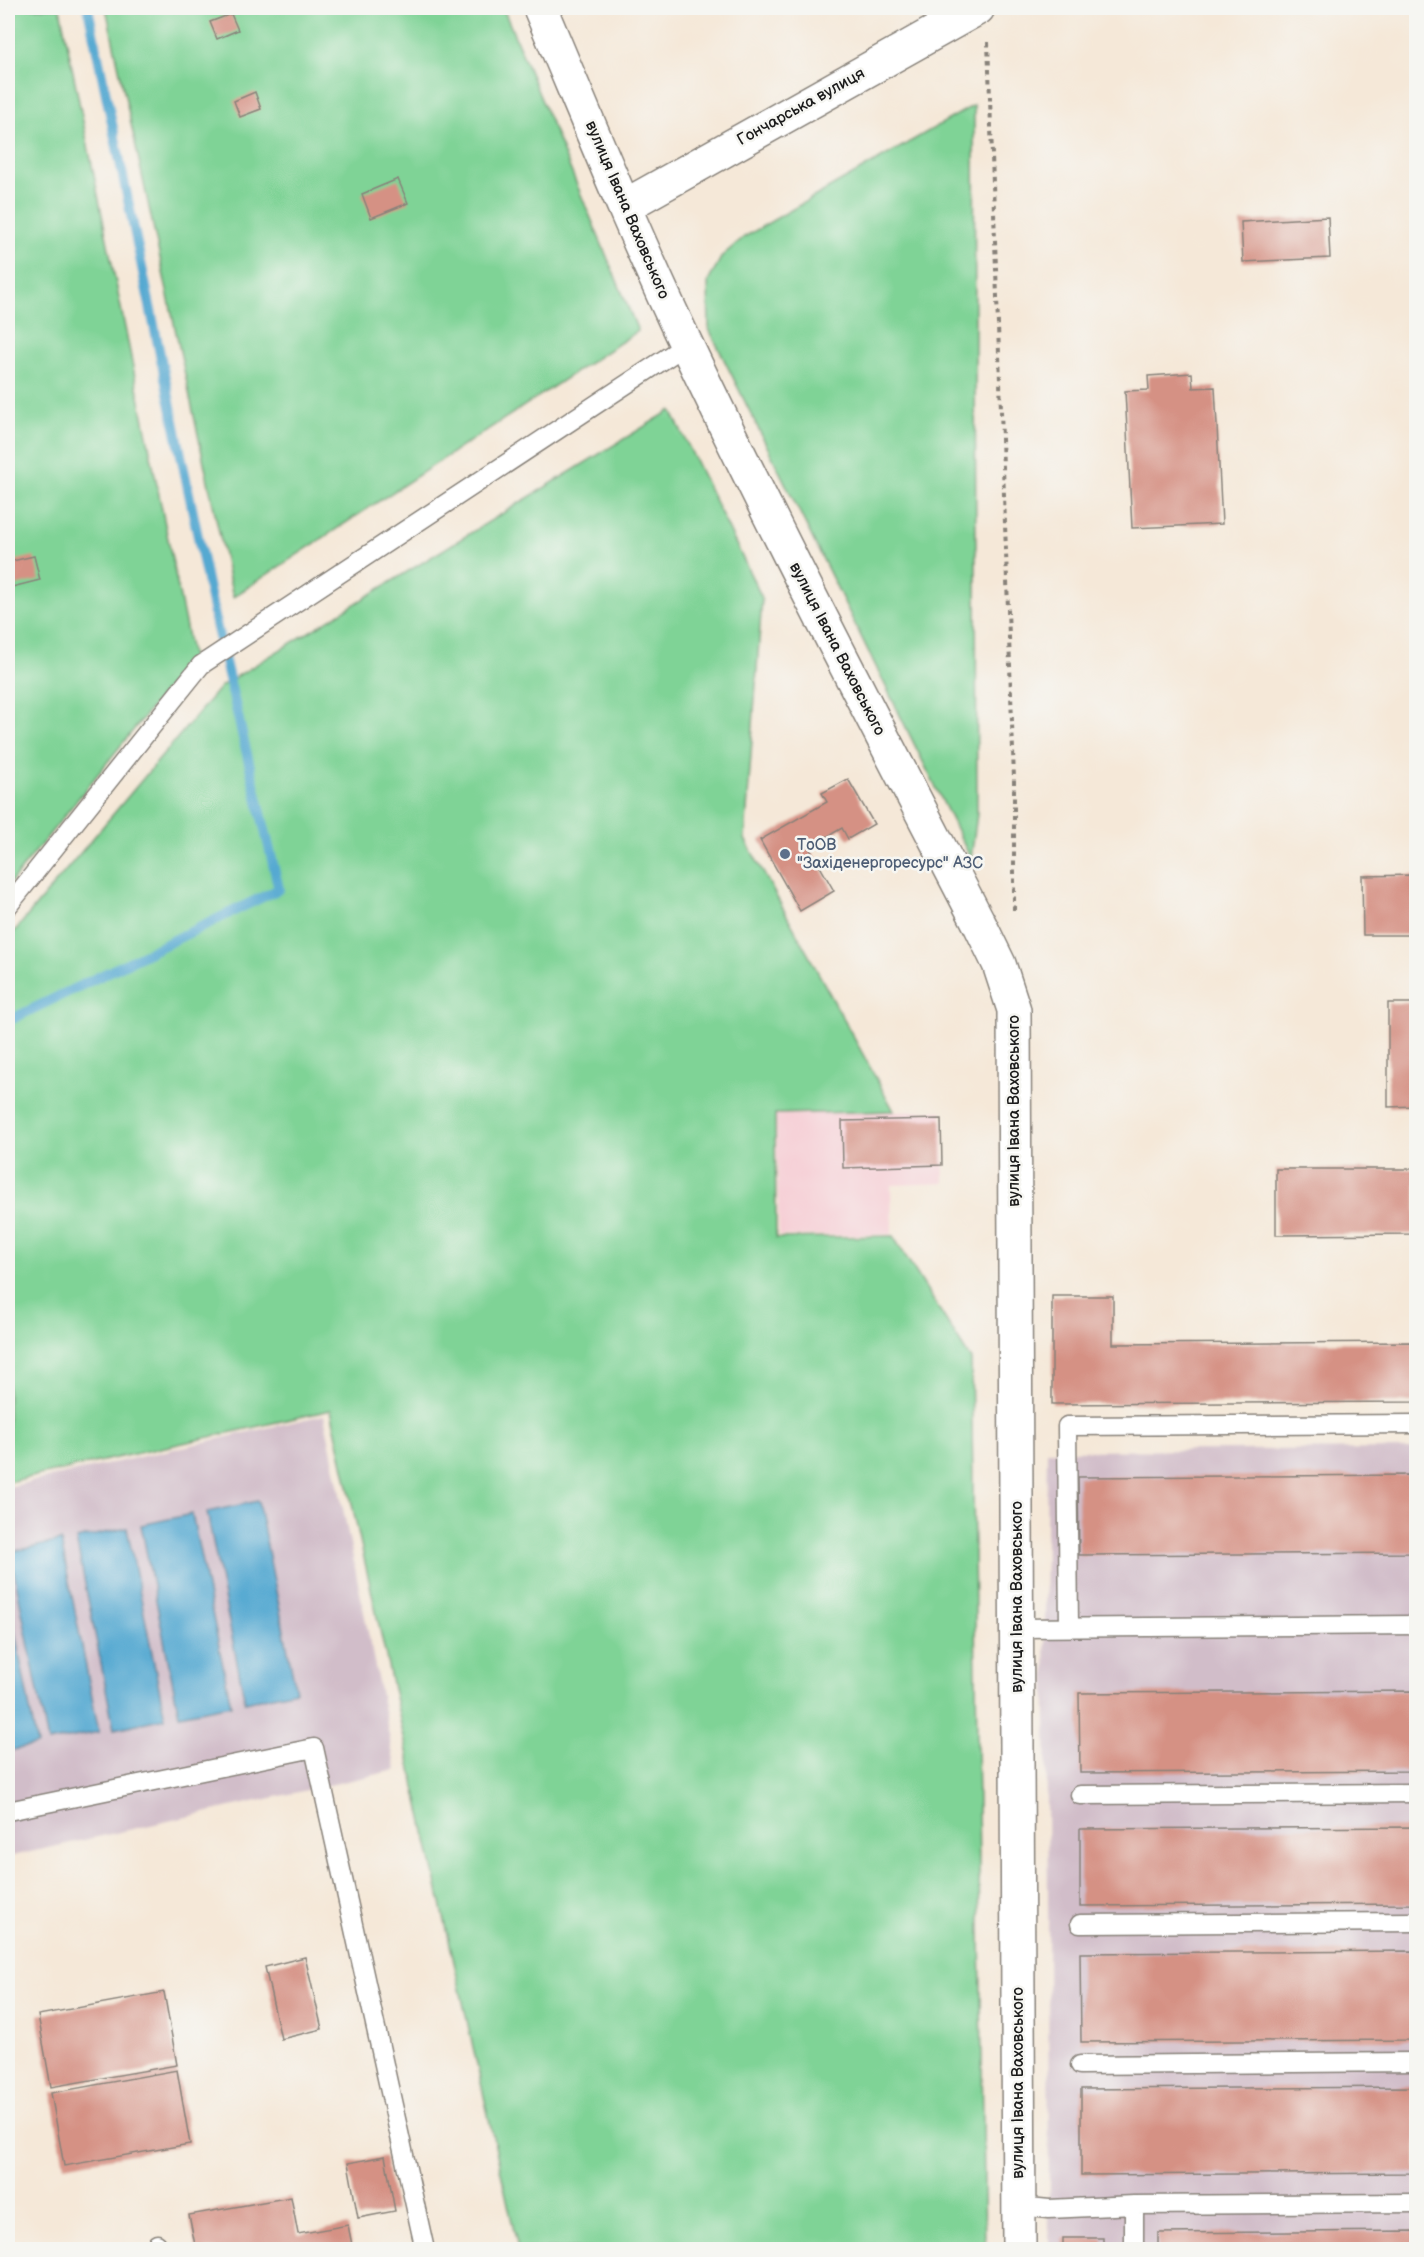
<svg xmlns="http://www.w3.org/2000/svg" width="1424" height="2257" font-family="'Balsamiq Sans',sans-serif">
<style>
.built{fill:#f6cfd6}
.industrial{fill:#d1bdc9}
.green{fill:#7fd396;stroke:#4e7859;stroke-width:1.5}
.water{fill:#55a9d1;stroke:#386276;stroke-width:1.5}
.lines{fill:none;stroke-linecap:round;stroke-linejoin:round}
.stream{stroke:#55a9d1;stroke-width:10}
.building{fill:#d59184}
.lane-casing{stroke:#88827a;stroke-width:21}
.secondary-casing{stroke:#88827a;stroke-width:36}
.path{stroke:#88827a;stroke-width:4;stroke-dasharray:4.5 4.5;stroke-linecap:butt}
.lane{stroke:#fff;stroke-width:18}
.secondary{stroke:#fff;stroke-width:33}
.service-dot{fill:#5c6f8a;stroke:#f6f6f2;stroke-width:2}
.labels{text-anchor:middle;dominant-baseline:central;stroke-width:5;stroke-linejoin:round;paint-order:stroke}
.street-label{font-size:16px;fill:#1c1c1c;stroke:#f6f6f2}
.service-label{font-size:16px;fill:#4e5e75;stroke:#f6f6f2;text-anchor:start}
</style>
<rect width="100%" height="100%" fill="#f6f6f2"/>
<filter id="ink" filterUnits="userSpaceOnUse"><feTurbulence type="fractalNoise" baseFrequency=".0167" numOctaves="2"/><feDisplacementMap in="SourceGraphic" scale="12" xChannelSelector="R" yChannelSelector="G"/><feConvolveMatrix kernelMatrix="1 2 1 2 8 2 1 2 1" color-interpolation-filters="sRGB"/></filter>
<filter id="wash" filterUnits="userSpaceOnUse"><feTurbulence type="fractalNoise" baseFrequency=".008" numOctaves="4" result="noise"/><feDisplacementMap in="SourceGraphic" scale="24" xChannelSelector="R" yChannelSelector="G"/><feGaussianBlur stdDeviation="1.35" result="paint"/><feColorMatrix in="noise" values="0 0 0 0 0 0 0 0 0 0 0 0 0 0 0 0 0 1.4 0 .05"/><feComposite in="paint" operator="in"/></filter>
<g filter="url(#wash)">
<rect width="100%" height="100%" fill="#f5e8d8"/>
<path class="built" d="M942,1111L944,1183L891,1185L892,1234L779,1236L776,1115Z"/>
<path class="industrial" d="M324,1415L396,1770L8,1857V1487Z
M1416,1449V2249H1049L1048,1893L1045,1627L1047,1451Z"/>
<path class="green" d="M8,8H60L192,657L8,886Z
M106,8H503L638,331L233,597Z
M974,105L977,814L971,859L709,329L708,282L722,256L744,237Z
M671,410L762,598L745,839L894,1111L775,1114L776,1238L893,1236L971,1360L985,2249H518L331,1410L8,1482V939L221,686Z"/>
<path class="water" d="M258,1501L296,1691L245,1702L207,1512Z
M192,1514L231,1705L179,1715L141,1525Z
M127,1528L165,1718L114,1729L76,1539Z
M61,1541L99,1732L48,1742L10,1552Z
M8,1597L37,1745L8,1751Z"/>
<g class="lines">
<path class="stream" d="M8,1021L279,889L217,628L88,8"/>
</g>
<g id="blocks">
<path class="building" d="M231,14L238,30L217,39L210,22Z
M255,92L261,109L240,117L234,101Z
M398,179L408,203L371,218L362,194Z
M1328,217L1330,258L1243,262L1241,222Z
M1192,373L1193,388L1215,387L1222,524L1132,528L1125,391L1149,390L1148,376Z
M34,556L40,580L8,588V562Z
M848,779L874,824L848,839L842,828L809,847L834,891L800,911L760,840L827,802L822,793Z
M1416,875V935H1363L1362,876Z
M1388,1003H1416V1106L1388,1107Z
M941,1119L942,1165L843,1168L842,1121Z
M1276,1169H1416V1234L1276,1235Z
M1052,1296H1113V1344L1416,1342V1402L1052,1404Z
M1416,1475V1553L1079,1555L1078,1477Z
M1416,1691V1771L1080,1773L1079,1693Z
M1416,1827V1904L1080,1906V1829Z
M1416,1951V2040L1081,2042L1080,1953Z
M305,1957L322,2029L281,2039L265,1967Z
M164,1992L177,2065L51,2087L38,2015Z
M177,2070L190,2144L64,2166L51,2093Z
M1416,2087V2173L1081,2175V2089Z
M385,2156L395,2211L358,2218L348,2163Z
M291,2197L298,2234L348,2225L353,2250H196L189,2215Z
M1416,2231V2250H1158V2233Z
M1063,2238H1103V2250H1063Z"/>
</g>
</g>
<g filter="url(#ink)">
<use href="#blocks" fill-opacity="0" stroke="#88827a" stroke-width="1.5"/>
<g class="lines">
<defs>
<path id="lane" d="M8,906L201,665L686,345
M1069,1627L1067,1426L1416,1424
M1017,1628L1416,1625
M1080,1795L1416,1793
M8,1811L314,1748L425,2250
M1080,1924L1416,1922
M1080,2065L1416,2062
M1134,2205V2250
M1019,2206L1049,2209L1134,2205L1416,2203
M157,2244L159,2250"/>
<path id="secondary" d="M540,8C588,121 634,235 687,346C780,542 881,734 981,927L999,964L1014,1010L1019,2250
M625,206L978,8"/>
</defs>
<use href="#lane" class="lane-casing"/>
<use href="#secondary" class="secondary-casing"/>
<path class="path" d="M988,42L1014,779V910"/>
<use href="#lane" class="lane"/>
<use href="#secondary" class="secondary"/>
</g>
</g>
<circle class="service-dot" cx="785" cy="854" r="6"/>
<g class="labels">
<g class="street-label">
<text transform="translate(801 107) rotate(-29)">Гончарська вулиця</text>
<text transform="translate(627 210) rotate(67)">вулиця Івана Ваховського</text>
<text transform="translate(837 649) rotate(63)">вулиця Івана Ваховського</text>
<text transform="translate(1014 1111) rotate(-90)">вулиця Івана Ваховського</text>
<text transform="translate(1017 1597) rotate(-90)">вулиця Івана Ваховського</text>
<text transform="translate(1018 2083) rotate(-90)">вулиця Івана Ваховського</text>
</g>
<g class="service-label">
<text x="797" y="845">ТоОВ<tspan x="797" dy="18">"Західенергоресурс" АЗС</tspan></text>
</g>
</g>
<rect width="1424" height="2257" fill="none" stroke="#f6f6f2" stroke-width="30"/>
</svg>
